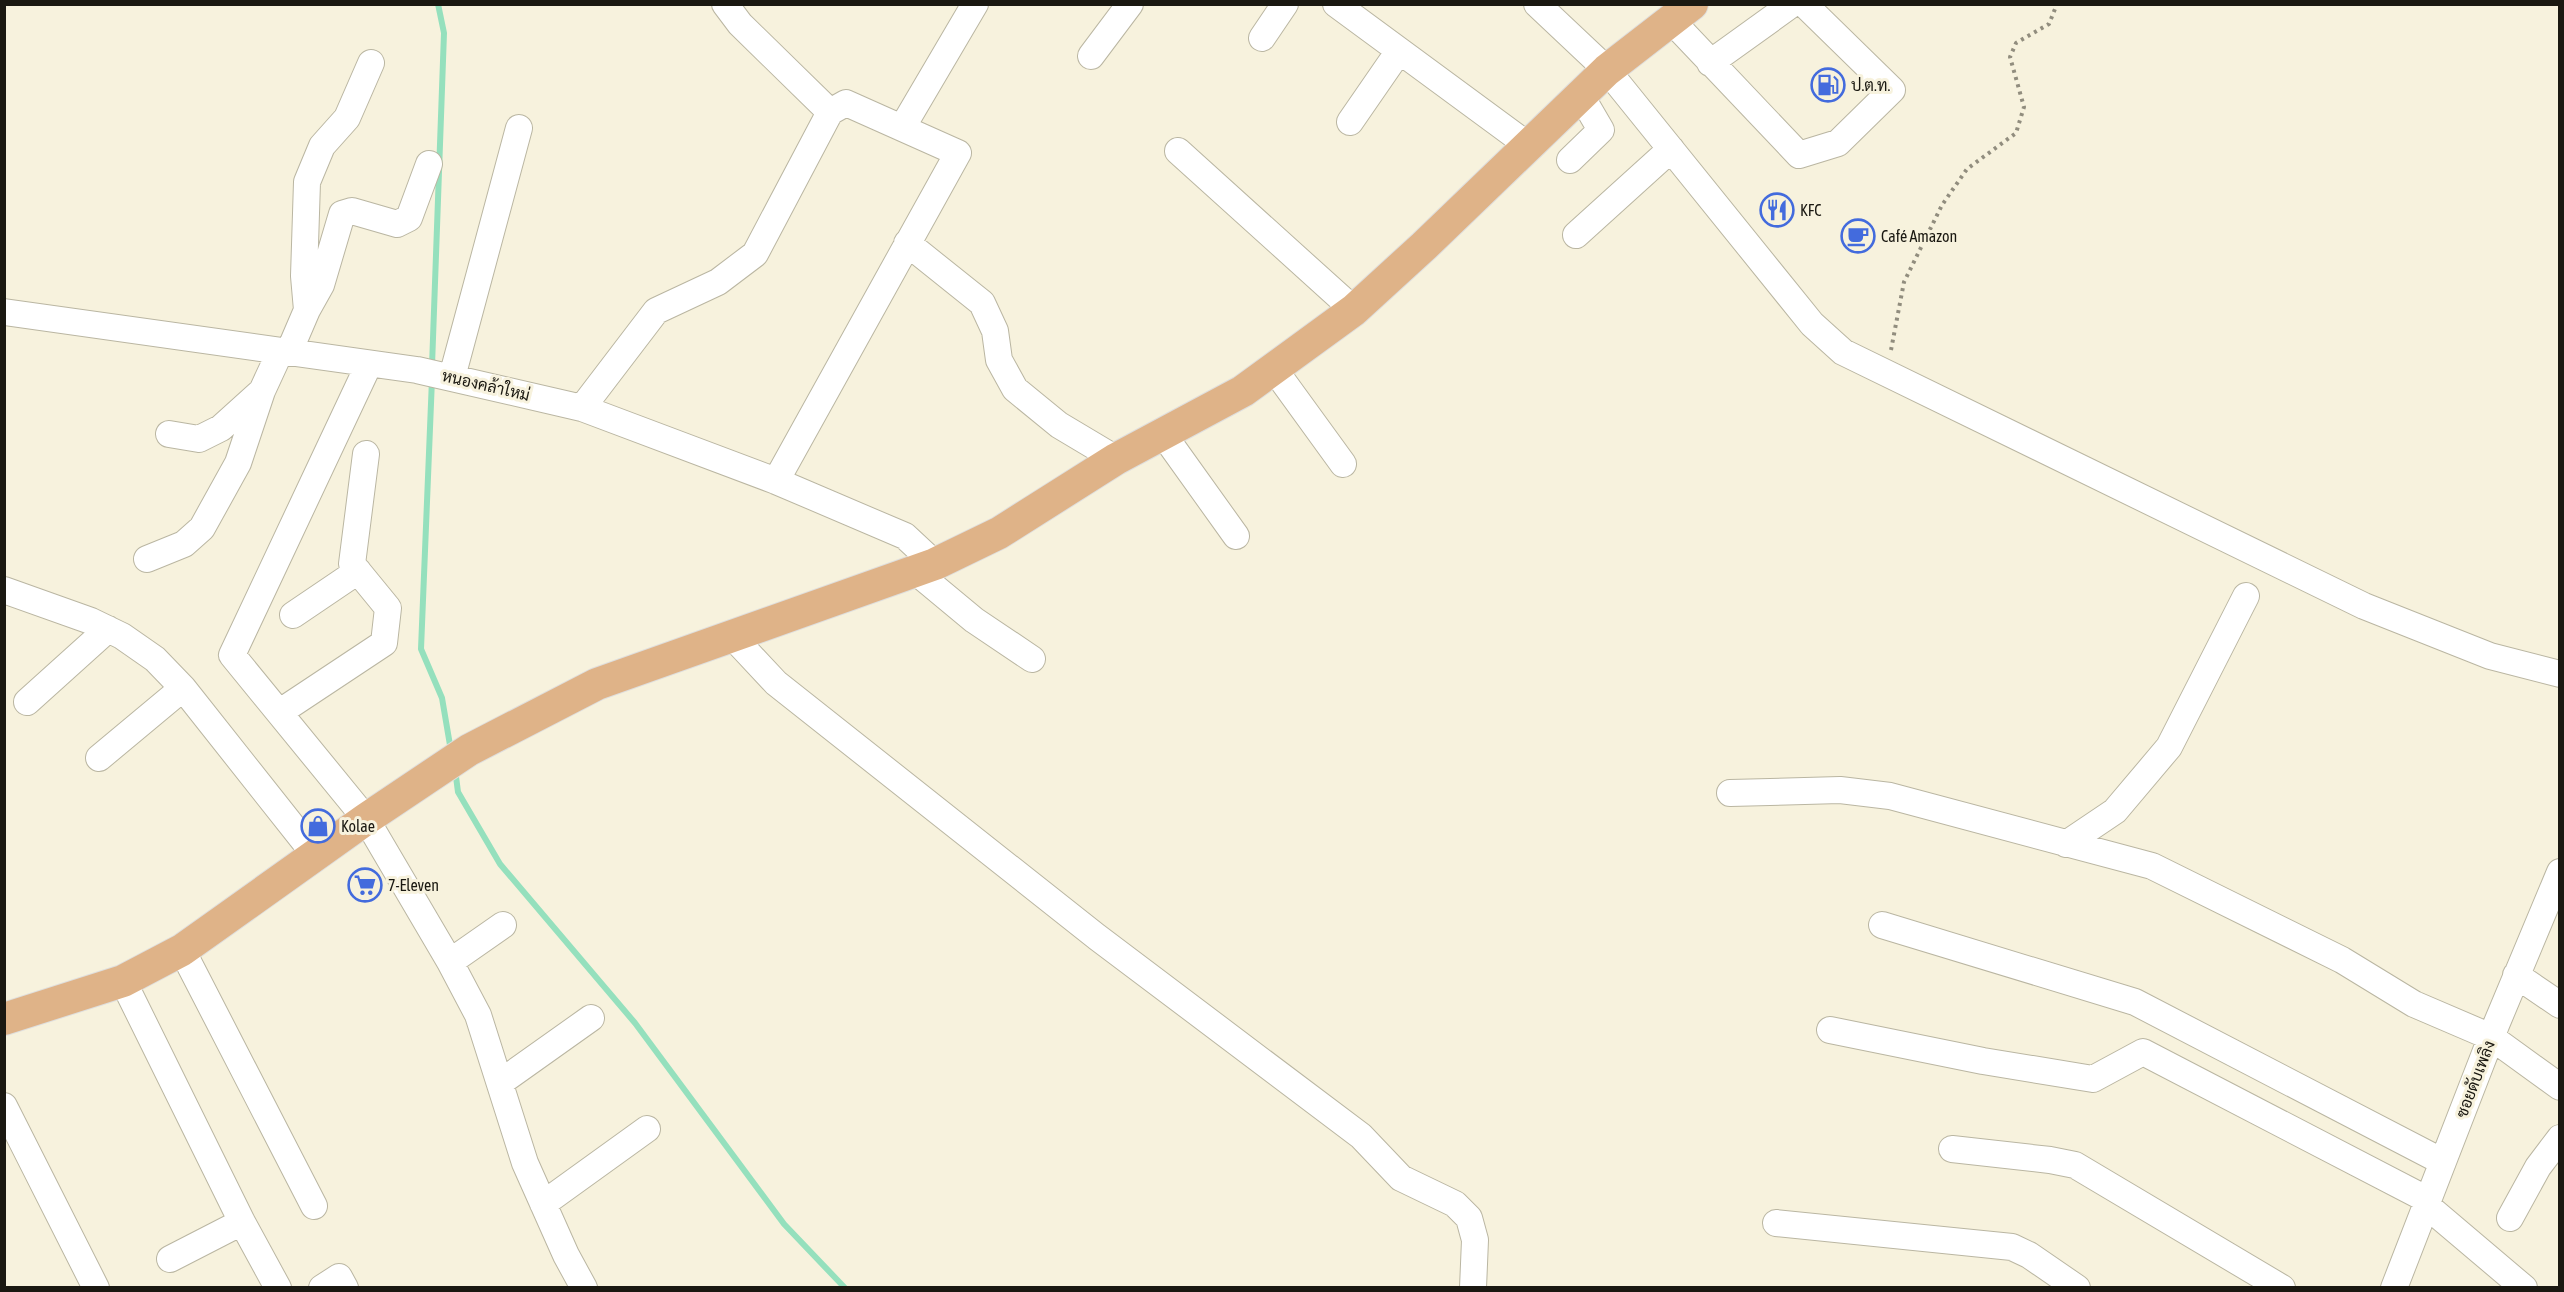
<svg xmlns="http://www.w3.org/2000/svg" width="2564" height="1292" font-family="'Asap Condensed',Sarabun,sans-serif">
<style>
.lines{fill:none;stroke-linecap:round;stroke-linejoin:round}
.stream{stroke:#95e0bd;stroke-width:6}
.minor-casing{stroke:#bab6a2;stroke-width:28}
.major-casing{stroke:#dfdfde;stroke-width:34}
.path{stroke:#918d7e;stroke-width:4;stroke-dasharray:3 4.5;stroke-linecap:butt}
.minor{stroke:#fff;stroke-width:26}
.major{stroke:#dfb388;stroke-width:32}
.labels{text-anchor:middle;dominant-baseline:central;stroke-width:6;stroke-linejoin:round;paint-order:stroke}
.poi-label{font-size:16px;fill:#1a1811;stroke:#f7f2dd;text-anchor:start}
.street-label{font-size:16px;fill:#1a1811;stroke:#f7f2dd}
</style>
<rect width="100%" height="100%" fill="#f7f2dd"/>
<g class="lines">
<path class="stream" d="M432,366L444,33L438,4
M432,379L421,649L442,698L451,751
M455,769L458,792L500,864L635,1023L784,1224L845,1288"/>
<defs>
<path id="minor" d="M725,4L740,24L830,112
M1336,4L1529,146
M1537,4L1607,70L1812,324L1843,352L2364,606L2490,656L2560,674
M1670,19L1799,155L1838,143L1892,90L1804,4
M1262,38L1285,4
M1091,56L1130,4
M1710,63L1792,4
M1350,122L1399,51
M902,128L975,4
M1178,151L1354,310
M1570,160L1601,130L1580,94
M1576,235L1671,149
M907,243L982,303L995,331L999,360L1015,389L1059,425L1116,459
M307,310L321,285L342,214L352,211L397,224L409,218L429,164
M4,312L417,370L582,408L776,481L905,536L935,564
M289,352L307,310L304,276L307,182L322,146L347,118L371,63
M369,364L232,655L366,819L450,962L478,1015L525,1163L566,1255L584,1288
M1274,369L1343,464
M452,377L519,128
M582,408L656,311L718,282L755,254L830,112L846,103L958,153L776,481
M169,434L199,439L221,428L262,391
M1163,434L1236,536
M147,559L184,544L202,528L238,463L262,391L280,352
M915,571L974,620L1032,659
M4,590L91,621L122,636L155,659L183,688L316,856
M293,615L358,571
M733,637L776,683L1097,937L1361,1136L1401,1178L1455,1204L1469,1218L1475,1240L1473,1288
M27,702L108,629
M280,712L384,643L388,608L352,564L366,454
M99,758L183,688
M1730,793L1840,790L1890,796L2152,866L2342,960L2414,1004L2491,1037L2560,1087
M2066,844L2115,811L2169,747L2246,596
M1882,925L2135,1002L2443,1162
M182,950L314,1206
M450,962L503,925
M2516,975L2560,1005
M123,981L242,1222L278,1288
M1830,1030L1983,1061L2093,1079L2143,1052L2428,1200
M501,1082L591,1018
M4,1106L96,1288
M1952,1149L2050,1160L2075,1165L2282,1288
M543,1204L647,1129
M2426,1205L2524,1288
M2510,1218L2538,1167L2560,1138
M1776,1223L2012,1247L2029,1255L2077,1288
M170,1259L242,1222
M322,1288L339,1277L345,1288
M2394,1288L2496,1025L2560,872"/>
<path id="major" d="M4,1019L123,981L182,950L366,819L469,750L597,684L935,564L999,533L1116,459L1243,391L1354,310L1424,246L1607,70L1692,4"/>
</defs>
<use href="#minor" class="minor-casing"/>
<use href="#major" class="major-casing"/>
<path class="path" d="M1891,350L1904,282L1942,205L1967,169L2016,133L2024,107L2010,57L2016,43L2049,24L2057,4"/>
<use href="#minor" class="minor"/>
<use href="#major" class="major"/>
</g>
<defs>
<symbol id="fuel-ring" viewBox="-11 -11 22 22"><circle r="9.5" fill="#f7f2dd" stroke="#436bdd" stroke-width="1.5"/><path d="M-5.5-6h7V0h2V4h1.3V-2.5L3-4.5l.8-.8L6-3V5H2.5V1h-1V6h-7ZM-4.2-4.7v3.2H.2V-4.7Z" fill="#436bdd"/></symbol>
<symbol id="restaurant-ring" viewBox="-11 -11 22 22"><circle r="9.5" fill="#f7f2dd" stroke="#436bdd" stroke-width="1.5"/><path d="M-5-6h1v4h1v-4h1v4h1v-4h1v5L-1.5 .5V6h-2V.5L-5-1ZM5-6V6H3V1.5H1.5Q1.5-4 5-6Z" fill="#436bdd"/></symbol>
<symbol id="cafe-ring" viewBox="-11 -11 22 22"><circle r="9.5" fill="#f7f2dd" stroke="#436bdd" stroke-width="1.5"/><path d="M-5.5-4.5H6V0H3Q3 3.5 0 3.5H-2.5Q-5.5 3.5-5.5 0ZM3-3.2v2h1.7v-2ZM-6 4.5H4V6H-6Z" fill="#436bdd"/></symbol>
<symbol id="shop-ring" viewBox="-11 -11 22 22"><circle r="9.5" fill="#f7f2dd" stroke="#436bdd" stroke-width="1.5"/><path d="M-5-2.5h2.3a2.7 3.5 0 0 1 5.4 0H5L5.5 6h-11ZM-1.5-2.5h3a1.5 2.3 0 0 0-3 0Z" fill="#436bdd"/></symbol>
<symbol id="supermarket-ring" viewBox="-11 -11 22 22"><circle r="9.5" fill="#f7f2dd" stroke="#436bdd" stroke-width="1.5"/><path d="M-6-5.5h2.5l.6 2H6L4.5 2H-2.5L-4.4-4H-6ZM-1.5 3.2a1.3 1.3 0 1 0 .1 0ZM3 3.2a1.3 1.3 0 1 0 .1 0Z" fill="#436bdd"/></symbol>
</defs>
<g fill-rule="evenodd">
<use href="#fuel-ring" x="1809" y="66" width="38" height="38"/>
<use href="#restaurant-ring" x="1758" y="191" width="38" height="38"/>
<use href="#cafe-ring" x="1839" y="217" width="38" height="38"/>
<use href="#shop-ring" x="299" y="807" width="38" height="38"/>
<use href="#supermarket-ring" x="346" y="866" width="38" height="38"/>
</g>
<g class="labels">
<g class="poi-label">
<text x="1851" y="85">ป.ต.ท.</text>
<text x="1800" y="210">KFC</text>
<text x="1881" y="236">Café Amazon</text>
<text x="341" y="826">Kolae</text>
<text x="388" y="885">7-Eleven</text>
</g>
<g class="street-label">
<text transform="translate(486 385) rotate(13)">หนองคล้าใหม่</text>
<text transform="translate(2475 1079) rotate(-69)">ซอยดับเพลิง</text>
</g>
</g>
<rect width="2564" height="1292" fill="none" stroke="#1a1811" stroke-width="12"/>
</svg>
